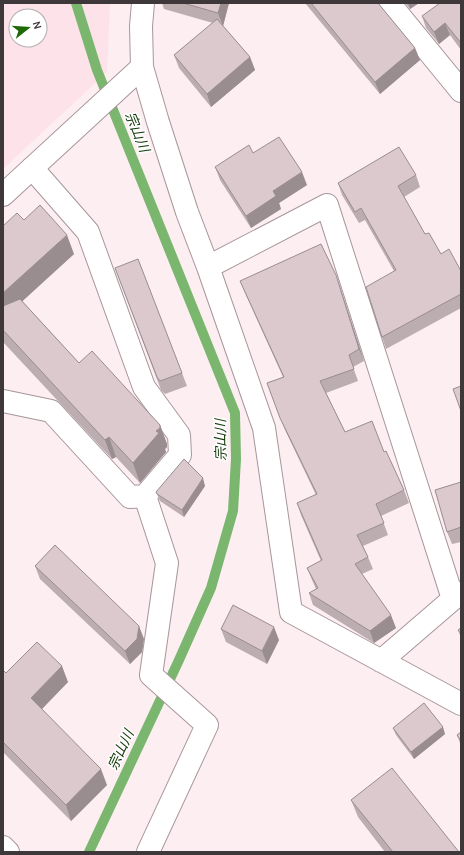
<svg xmlns="http://www.w3.org/2000/svg" width="464" height="855" font-family="Karla,'Noto Sans JP',sans-serif">
<style>
.built{fill:#fde2e9;fill-rule:evenodd}
.lines{fill:none;stroke-linecap:round;stroke-linejoin:round}
.stream{stroke:#7ab66e;stroke-width:10}
.minor-casing{stroke:#a7969b;stroke-width:24}
.minor{stroke:#fff;stroke-width:22}
.wall{fill:#bcadb1}
.shaded-wall{fill:#998d90}
.building{fill:#dbc9ce;stroke:#998d90}
.labels{text-anchor:middle;dominant-baseline:central;stroke-width:3;stroke-linejoin:round;paint-order:stroke}
.water-label{font-size:14px;font-style:italic;fill:#103806;stroke:#fff}
</style>
<rect width="100%" height="100%" fill="#fdeef2"/>
<path class="built" d="M3,3H110L107,72L3,169ZM16,16H40V40H16Z"/>
<g class="lines">
<path class="stream" d="M76,3L97,70L235,413L236,459L233,511L211,588L179,660L89,852"/>
<defs>
<path id="minor" d="M143,3L141,26L142,67L158,122L187,212L208,267L264,428L291,612L461,704
M389,3L461,91
M3,195L142,67
M208,267L327,205L453,599
M3,401L51,411L130,497L145,496L180,455L179,435L144,387L88,232L32,168
M145,496L167,563L151,675L207,725L148,852
M381,661L453,599L461,593
M3,847L8,852"/>
</defs>
<use href="#minor" class="minor-casing"/>
<use href="#minor" class="minor"/>
</g>
<path class="wall" d="M162,3H229L223,26L250,57L255,70L211,107L179,68L174,55L213,23L164,9Z
M305,3H378L415,48L420,60L380,94Z
M405,3H419L410,9Z
M461,3V50L450,35L439,44L426,28L422,16Z
M253,153L307,185L279,203L281,209L251,228L220,180L215,167Z
M416,175L420,187L404,197L425,234L441,254L461,271V308L386,349L382,337L394,271L365,220L359,223L342,195L338,183Z
M24,220L74,254L22,301L79,363L160,425L167,444V447L165,449L166,452L140,483L116,457L112,459L3,342V226Z
M120,281L182,373L187,386L165,394L161,390Z
M240,281L340,287L364,361L353,367L358,381L326,393L345,432L384,452L404,490L409,503L381,516L388,535L363,546L368,557L373,569L362,574L396,628L374,643L313,605L309,593L316,589L312,580L307,568L321,561L301,515L297,503L316,495L285,430L267,383L283,377L245,293Z
M461,482V542L452,544L447,532Z
M205,486L184,517L160,501L156,492Z
M35,566L144,639L142,652L130,664L40,579Z
M461,628V638L458,630Z
M221,629L279,640L267,664L226,642Z
M3,670L6,673L68,682L42,709L107,785L71,821L3,752Z
M393,728L445,734L414,759L396,735Z
M461,732V746L457,735Z
M351,800L459,852H385L358,817Z"/>
<path class="shaded-wall" d="M221,3H229L223,26L218,13Z
M408,3H419L410,9Z
M445,23L450,35L439,44L434,32Z
M415,48L420,60L380,94L375,82Z
M250,57L255,70L211,107L207,94Z
M302,172L307,185L279,203L281,209L251,228L246,216L273,191Z
M67,235L74,254L3,319V293Z
M336,275L340,287L364,361L359,349Z
M160,425L167,444V447L165,449L166,452L140,483L133,463L156,431Z
M109,437L116,457L112,459L105,440Z
M203,478L205,486L184,517L182,510Z
M391,615L396,628L374,643L370,631Z
M139,626L144,639L142,652L130,664L125,651Z
M274,627L279,640L267,664L262,651Z
M62,666L68,682L37,714L31,698Z
M443,727L445,734L414,759L411,752Z
M101,769L107,785L71,821L66,805Z"/>
<path class="building" d="M183,3H221L218,13Z
M311,3H378L415,48L375,82Z
M440,3H461V43L445,23L434,32L422,16Z
M217,19L250,57L207,94L174,55Z
M279,137L302,172L273,191L276,196L246,216L215,167L249,145L253,153Z
M399,147L416,175L398,186L425,234L429,233L441,254L449,249L461,271V294L382,337L366,287L396,270L361,208L355,212L338,183Z
M40,205L67,235L3,293V226L17,213L24,220Z
M321,244L336,275L359,349L349,355L354,369L320,381L345,432L372,421L384,452L386,451L404,490L376,504L384,523L357,535L368,557L355,564L391,615L370,631L309,593L318,588L307,568L322,560L297,503L317,494L280,418L267,383L284,377L240,281Z
M138,259L182,373L160,381L157,377L115,268Z
M20,299L79,363L92,351L160,425V428L156,431L159,433L133,463L109,437L105,440L3,330V306Z
M461,386V411L453,389Z
M184,459L203,478L182,510L157,494L156,492Z
M461,482V527L447,532L435,490Z
M55,545L139,626L137,639L125,651L35,566Z
M233,605L274,627L262,651L221,629Z
M461,628V634L458,630Z
M37,642L62,666L31,698L101,769L66,805L3,742V670L6,673Z
M424,703L443,727L411,752L393,728Z
M461,732V741L457,735Z
M392,768L459,852H393L351,800Z"/>
<g class="labels">
<g class="water-label">
<text transform="translate(137 132) rotate(68)">宗山川</text>
<text transform="translate(221 440) rotate(-91)">宗山川</text>
<text transform="translate(121 750) rotate(-65)">宗山川</text>
</g>
</g>
<rect width="464" height="855" fill="none" stroke="#3f383a" stroke-width="8"/>
<g transform="translate(28 28) rotate(73)"><circle r="19" fill="#ffffff" stroke="#b2afb0"/>
<path d="M0-3L7 15L0 10L-7 15Z" fill="#1d6906"/>
<text y="-6" font-size="11" font-weight="bold" text-anchor="middle" fill="#3f383a">N</text>
</g>
</svg>
